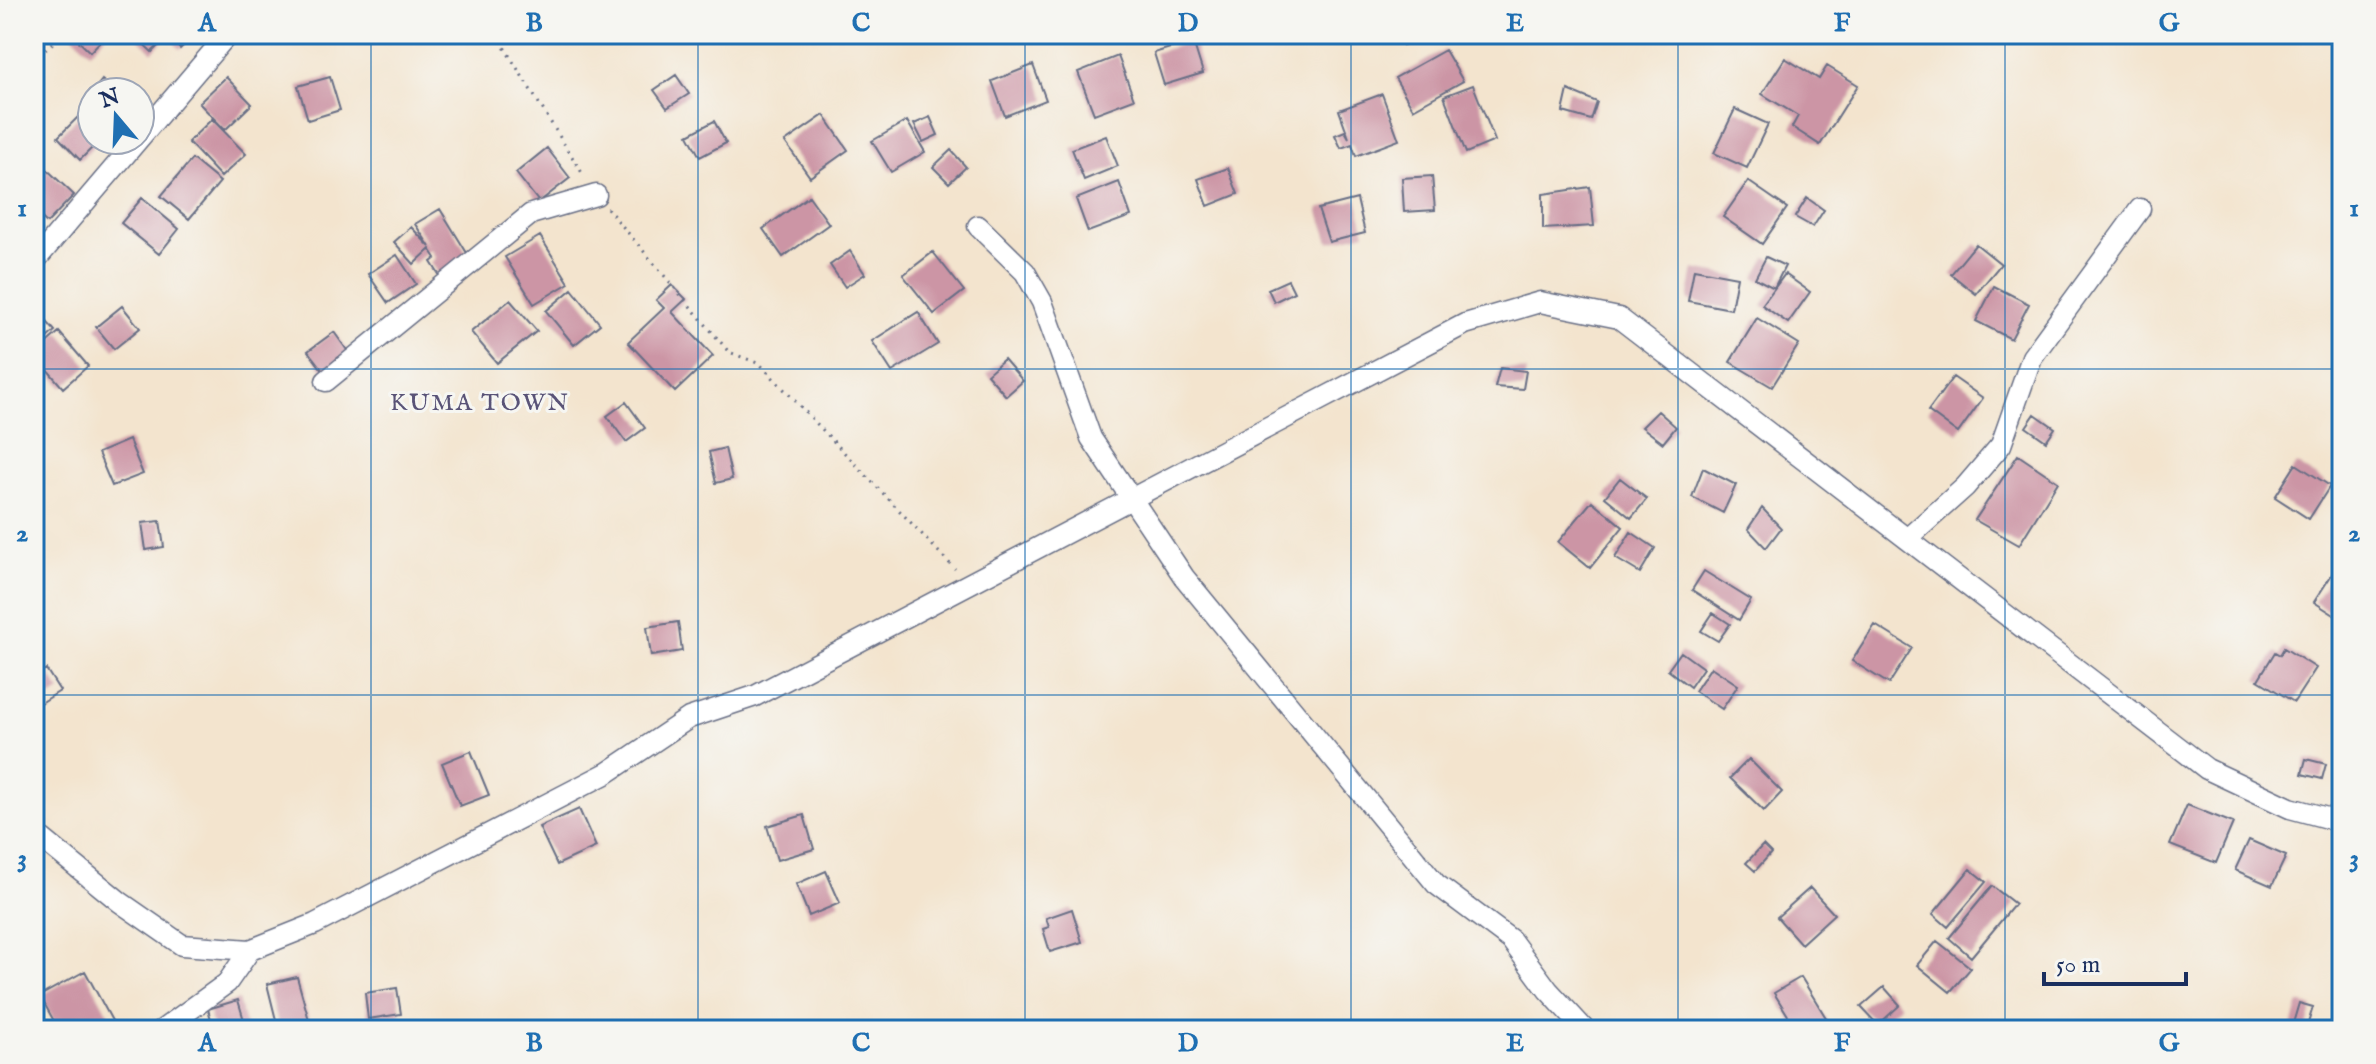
<svg xmlns="http://www.w3.org/2000/svg" width="2376" height="1064" font-family="'IM FELL English',serif">
<style>
.building{fill:#cc95a5}
.lines{fill:none;stroke-linecap:round;stroke-linejoin:round}
.minor-casing{stroke:#676e85;stroke-width:23}
.path{stroke:#676e85;stroke-width:3;stroke-dasharray:2 6;stroke-linecap:butt}
.minor{stroke:#fff;stroke-width:20}
.grid{fill:none;stroke:#1f6fb2;stroke-width:2;stroke-opacity:0.55}
.labels{text-anchor:middle;dominant-baseline:central;stroke-width:6;stroke-linejoin:round;paint-order:stroke}
.neighbourhood-label{font-size:24px;letter-spacing:2px;fill:#595377;stroke:#f6f6f2}
.neatline{fill:none;stroke:#1f6fb2;stroke-width:3}
.grid-label{font-size:26px;text-anchor:middle;font-weight:bold;fill:#1f6fb2}
</style>
<rect width="100%" height="100%" fill="#f6f6f2"/>
<filter id="ink" filterUnits="userSpaceOnUse"><feTurbulence type="fractalNoise" baseFrequency=".0125" numOctaves="2"/><feDisplacementMap in="SourceGraphic" scale="16" xChannelSelector="R" yChannelSelector="G"/><feConvolveMatrix kernelMatrix="1 2 1 2 8 2 1 2 1" color-interpolation-filters="sRGB"/></filter>
<filter id="wash" filterUnits="userSpaceOnUse"><feTurbulence type="fractalNoise" baseFrequency=".006" numOctaves="4" result="noise"/><feDisplacementMap in="SourceGraphic" scale="32" xChannelSelector="R" yChannelSelector="G"/><feGaussianBlur stdDeviation="1.8" result="paint"/><feColorMatrix in="noise" values="0 0 0 0 0 0 0 0 0 0 0 0 0 0 0 0 0 1.4 0 .05"/><feComposite in="paint" operator="in"/></filter>
<g filter="url(#wash)">
<rect width="100%" height="100%" fill="#f3e4ce"/>
<g id="blocks">
<path class="building" d="M71,34H107L90,52Z
M133,34H195L180,49L168,36L152,52Z
M1399,34H1432L1403,45Z
M1193,41L1203,73L1164,85L1154,53Z
M1445,50L1463,81L1413,109L1395,78Z
M1118,56L1134,99L1094,114L1078,72Z
M1785,58L1819,79L1827,66L1858,85L1820,145L1792,127L1798,116L1762,94Z
M1033,65L1046,100L1005,116L992,81Z
M676,75L689,94L667,108L654,90Z
M226,77L252,104L225,130L199,103Z
M330,77L340,110L308,120L298,86Z
M102,80L116,92H92V105L86,100Z
M1473,85L1495,141L1466,153L1444,96Z
M1568,90L1597,102L1591,120L1563,112Z
M1382,94L1399,140L1356,156L1352,144L1341,148L1335,135L1345,131L1349,138L1339,110Z
M90,105L92,140H100L80,160L58,137Z
M1735,109L1768,124L1747,168L1714,153Z
M824,115L848,150L810,177L785,142Z
M930,117L938,135L923,142L914,124Z
M212,119L246,154L221,177L188,142Z
M714,121L726,143L700,157L688,135Z
M907,121L925,152L891,172L872,141Z
M1106,136L1118,166L1084,180L1072,149Z
M547,148L570,178L539,202L516,173Z
M951,150L966,167L949,183L933,167Z
M192,159L220,182L189,219L161,196Z
M39,162L74,195L47,223L34,211V167Z
M1228,168L1238,194L1208,206L1198,179Z
M1432,176L1435,210L1404,212L1402,178Z
M1748,181L1787,208L1762,244L1723,217Z
M1119,182L1131,216L1088,232L1076,199Z
M1590,187L1594,226L1543,229V194Z
M809,196L829,224L783,257L763,229Z
M142,198L179,229L159,254L121,223Z
M1807,198L1824,210L1813,227L1795,217Z
M1357,199L1365,233L1329,242L1318,209Z
M440,209L470,258L440,276L431,262L436,258L430,249L414,264L394,242L411,227L430,247L415,224Z
M540,236L569,283L534,304L505,257Z
M1976,244L2001,264L1976,294L1951,274Z
M850,251L865,274L845,287L830,265Z
M933,252L964,291L934,314L903,275Z
M397,255L416,284L388,303L368,274Z
M1766,257L1785,266L1774,288L1755,278Z
M1694,269L1737,277L1731,309L1688,301Z
M1785,274L1810,292L1788,323L1762,305Z
M1288,280L1294,292L1274,302L1268,289Z
M672,285L686,299L672,312L713,356L675,392L628,342L664,308L656,300Z
M1994,286L2029,304L2011,339L1976,321Z
M572,289L600,324L574,345L546,311Z
M510,300L537,331L497,363L471,332Z
M122,306L140,328L114,349L96,327Z
M34,307L55,331L34,349Z
M918,312L938,344L892,372L872,341Z
M1757,318L1799,344L1772,387L1730,362Z
M59,332L88,366L63,388L34,354Z
M334,332L349,353L324,372L308,351Z
M1004,359L1023,381L1006,396L987,374Z
M1500,368L1526,371L1523,389L1495,387Z
M1953,377L1983,398L1958,433L1928,411Z
M626,402L645,428L626,442L607,416Z
M1658,411L1676,427L1663,443L1642,427Z
M2035,414L2055,428L2046,441L2026,427Z
M129,440L143,474L112,486L98,453Z
M725,448L732,479L716,483L709,452Z
M2018,455L2058,482L2019,545L1975,520Z
M2296,464L2330,486L2309,519L2275,497Z
M1703,468L1736,485L1723,513L1692,497Z
M1620,478L1647,499L1631,518L1605,497Z
M1592,501L1623,527L1590,568L1558,542Z
M1762,508L1781,528L1766,548L1748,529Z
M160,521L164,547L146,550L142,523Z
M1631,532L1655,548L1640,573L1615,558Z
M2340,562L2342,563V620L2314,602Z
M1704,571L1751,600L1739,620L1692,590Z
M1713,613L1730,624L1718,641L1701,631Z
M678,622L682,651L651,656L647,627Z
M1875,625L1912,648L1889,684L1852,661Z
M2284,648L2316,668L2294,702L2258,680L2275,652L2280,655Z
M1681,652L1703,668L1690,687L1668,670Z
M1711,667L1738,685L1722,709L1695,691Z
M46,669L60,691L36,706L34,676Z
M471,751L489,795L460,806L442,763Z
M1749,759L1782,792L1764,811L1730,778Z
M2306,759L2326,764L2322,779L2302,774Z
M2187,805L2233,823L2216,863L2170,845Z
M579,809L596,847L557,865L539,827Z
M804,815L814,849L777,860L767,826Z
M2249,840L2286,856L2272,886L2235,870Z
M1763,845L1771,853L1755,871L1746,863Z
M1970,869L1986,882L1948,927L1933,914Z
M826,871L840,903L809,916L796,884Z
M1992,886L2015,904L1971,957L1949,938Z
M1810,888L1834,914L1801,944L1777,917Z
M1072,909L1082,942L1050,952L1043,929L1049,927L1046,918Z
M1937,941L1971,968L1950,992L1917,965Z
M85,971L117,1030H59L40,996Z
M297,977L309,1020L278,1028L267,984Z
M1801,977L1828,1021L1813,1030H1797L1774,993Z
M1884,987L1900,1005L1878,1025L1861,1007Z
M397,988L401,1014L368,1019L365,993Z
M238,1000L246,1027L214,1030L208,1009Z
M2299,1003L2313,1007L2306,1030H2291Z"/>
</g>
</g>
<g filter="url(#ink)">
<use href="#blocks" fill-opacity="0" stroke="#676e85" stroke-width="2"/>
<g class="lines">
<defs>
<path id="minor" d="M978,226L1025,272L1042,302L1091,438L1184,577L1436,884L1511,940L1548,990L1585,1030
M34,262L228,34
M326,381L531,214L596,195
M1907,539L1965,487L2001,445L2032,357L2140,209
M34,832L120,902L182,945L250,950L315,924L607,773L689,718L755,696L1465,324L1540,302L1619,318L2207,769L2290,808L2342,822
M162,1030L227,983L250,950"/>
</defs>
<use href="#minor" class="minor-casing"/>
<path class="path" d="M496,34L584,176
M34,61L62,34
M607,208L729,352L760,364L955,569"/>
<use href="#minor" class="minor"/>
</g>
</g>
<path class="grid" d="M371,34V1030M698,34V1030M1025,34V1030M1351,34V1030M1678,34V1030M2005,34V1030M34,369H2342M34,695H2342"/>
<g class="labels">
<g class="neighbourhood-label">
<text x="480" y="403">KUMA TOWN</text>
</g>
</g>
<rect width="2376" height="1064" fill="none" stroke="#f6f6f2" stroke-width="88"/>
<g transform="translate(116 116) rotate(341)"><circle r="38" fill="#f6f6f2" stroke="#9ea6b7" stroke-width="2"/>
<path d="M0-6L14 30L0 20L-14 30Z" fill="#1f6fb2"/>
<text y="-12" font-size="22" font-weight="bold" text-anchor="middle" fill="#1b2f5e">N</text>
</g>
<path d="M2044 972v12h142v-12" fill="none" stroke="#1b2f5e" stroke-width="4"/>
<text x="2056" y="972" font-size="24" fill="#1b2f5e" stroke="#f6f6f2" stroke-width="6" paint-order="stroke">50 m</text>
<rect x="44" y="44" width="2288" height="976" class="neatline"/>
<g class="grid-label">
<text x="207" y="31">A</text>
<text x="534" y="31">B</text>
<text x="861" y="31">C</text>
<text x="1188" y="31">D</text>
<text x="1515" y="31">E</text>
<text x="1842" y="31">F</text>
<text x="2169" y="31">G</text>
<text x="22" y="216">1</text>
<text x="2354" y="216">1</text>
<text x="22" y="541">2</text>
<text x="2354" y="541">2</text>
<text x="22" y="866">3</text>
<text x="2354" y="866">3</text>
<text x="207" y="1051">A</text>
<text x="534" y="1051">B</text>
<text x="861" y="1051">C</text>
<text x="1188" y="1051">D</text>
<text x="1515" y="1051">E</text>
<text x="1842" y="1051">F</text>
<text x="2169" y="1051">G</text>
</g>
</svg>
